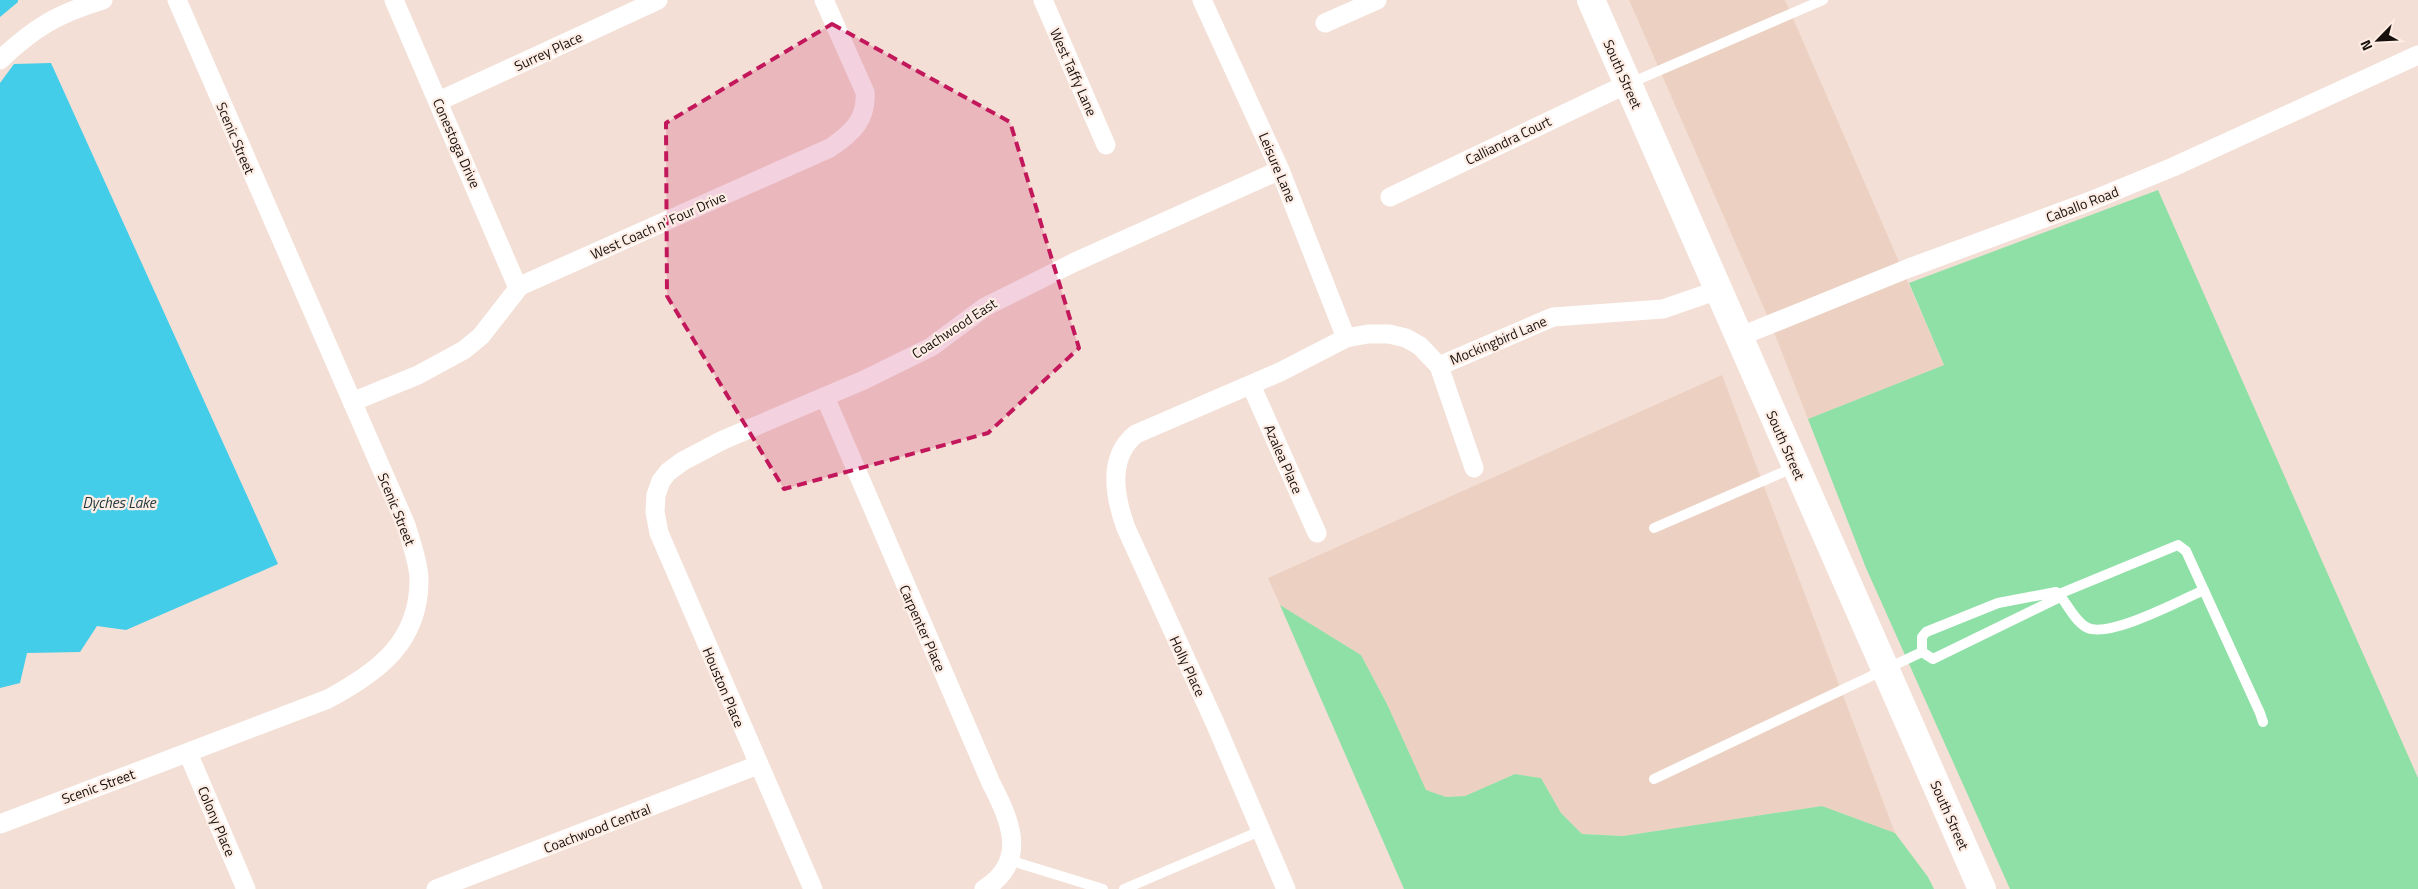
<svg xmlns="http://www.w3.org/2000/svg" width="2418" height="889" font-family="'Titillium Web',sans-serif">
<style>
.built{fill:#ecd1c2}
.green{fill:#8fe0a6}
.water{fill:#43cde9}
.lines{fill:none;stroke-linecap:round;stroke-linejoin:round}
.service{stroke:#fff;stroke-width:10}
.minor{stroke:#fff;stroke-width:19}
.primary{stroke:#fff;stroke-width:28}
.marked{fill:#c2185b;fill-opacity:0.2;stroke:#c2185b;stroke-width:4;stroke-dasharray:10 6;stroke-linejoin:round}
.labels{text-anchor:middle;dominant-baseline:central;stroke-width:4.5;stroke-linejoin:round;paint-order:stroke}
.street-label{font-size:14px;fill:#160f0c;stroke:#fdede5}
.water-label{font-size:15px;font-style:italic;fill:#21383d;stroke:#fdede5}
</style>
<rect width="100%" height="100%" fill="#f3dfd5"/>
<path class="built" d="M1629,0H1785L1944,365L1808,419L1770,322Z
M1722,375L1895,833L1822,806L1623,836L1582,834L1561,813L1541,778L1515,774L1465,796L1446,797L1425,790L1387,704L1361,655L1280,605L1268,578Z"/>
<path class="green" d="M2158,190L2418,778V889H2010L1866,568L1808,419L1944,365L1909,283Z
M1280,605L1361,655L1387,704L1426,790L1446,797L1465,796L1515,774L1541,778L1561,813L1582,834L1623,836L1822,806L1895,833L1928,877L1934,889H1404Z"/>
<path class="water" d="M0,0H18V2L0,17Z
M51,63L278,564L126,630L97,626L80,652L27,653L20,683L0,688V83L14,64Z"/>
<g class="lines">
<path class="service" d="M1628,84L1823,0
M1654,528L1795,467
M2204,590C2181,600 2107,640 2086,627C2075,621 2067,604 2059,594L2178,545L2186,551L2260,713L2263,722
M2056,592L2059,594L2056,599L1933,659L1922,652V637L1926,632L1998,603Z
M1654,779L1922,652
M1009,860L1103,889
M1124,889L1260,831"/>
<path class="minor" d="M394,0L518,288
M1043,0L1106,145
M1202,0L1280,170L1346,338
M1325,23L1377,0
M0,60C35,27 57,14 103,0
M439,101L658,0
M1390,197L1627,84
M1739,337L1909,268L2088,202L2173,167L2418,55
M1439,366L1553,317L1663,309L1718,290
M1251,385L1317,533
M825,397L991,783C1010,820 1029,861 984,889
M352,402L418,375L464,350L481,336L520,286L830,148C852,133 867,120 865,92L824,0
M188,753L246,889
M0,824L328,699C378,672 420,642 419,578C418,560 411,542 406,525L177,0
M436,889L758,765
M813,889L659,533L655,512L656,495L661,481L668,472L683,461L723,440L864,380L931,347L985,307L1075,262L1280,170
M1286,889L1215,723L1126,528C1115,498 1107,457 1136,434L1280,372L1346,338L1368,334H1389L1406,338L1420,346L1439,366L1474,468"/>
<path class="primary" d="M1591,0L1982,889"/>
</g>
<path class="marked" d="M832,24L1010,122L1079,348L988,433L784,489L667,296L666,123Z"/>
<g class="labels">
<g class="street-label">
<text transform="translate(548 51) rotate(-25)">Surrey Place</text>
<text transform="translate(1074 72) rotate(66)">West Taffy Lane</text>
<text transform="translate(1623 74) rotate(66)">South Street</text>
<text transform="translate(236 138) rotate(67)">Scenic Street</text>
<text transform="translate(1508 140) rotate(-26)">Calliandra Court</text>
<text transform="translate(457 143) rotate(66)">Conestoga Drive</text>
<text transform="translate(1278 167) rotate(67)">Leisure Lane</text>
<text transform="translate(2082 204) rotate(-21)">Caballo Road</text>
<text transform="translate(658 225) rotate(-24)">West Coach n' Four Drive</text>
<text transform="translate(954 328) rotate(-33)">Coachwood East</text>
<text transform="translate(1498 340) rotate(-23)">Mockingbird Lane</text>
<text transform="translate(1786 445) rotate(66)">South Street</text>
<text transform="translate(1284 459) rotate(66)">Azalea Place</text>
<text transform="translate(397 509) rotate(68)">Scenic Street</text>
<text transform="translate(923 628) rotate(66)">Carpenter Place</text>
<text transform="translate(1188 666) rotate(65)">Holly Place</text>
<text transform="translate(724 687) rotate(67)">Houston Place</text>
<text transform="translate(98 786) rotate(-20)">Scenic Street</text>
<text transform="translate(1950 815) rotate(66)">South Street</text>
<text transform="translate(217 821) rotate(67)">Colony Place</text>
<text transform="translate(597 828) rotate(-21)">Coachwood Central</text>
</g>
<g class="water-label">
<text x="119" y="502">Dyches Lake</text>
</g>
</g>
<g transform="translate(2378 40) rotate(246)" stroke="#fdede5" stroke-width="4" paint-order="stroke">
<path d="M0-4L9 19L0 12L-9 19Z" fill="#160f0c"/>
<text y="-8" font-size="14" font-weight="bold" text-anchor="middle" fill="#160f0c">N</text>
</g>
</svg>
